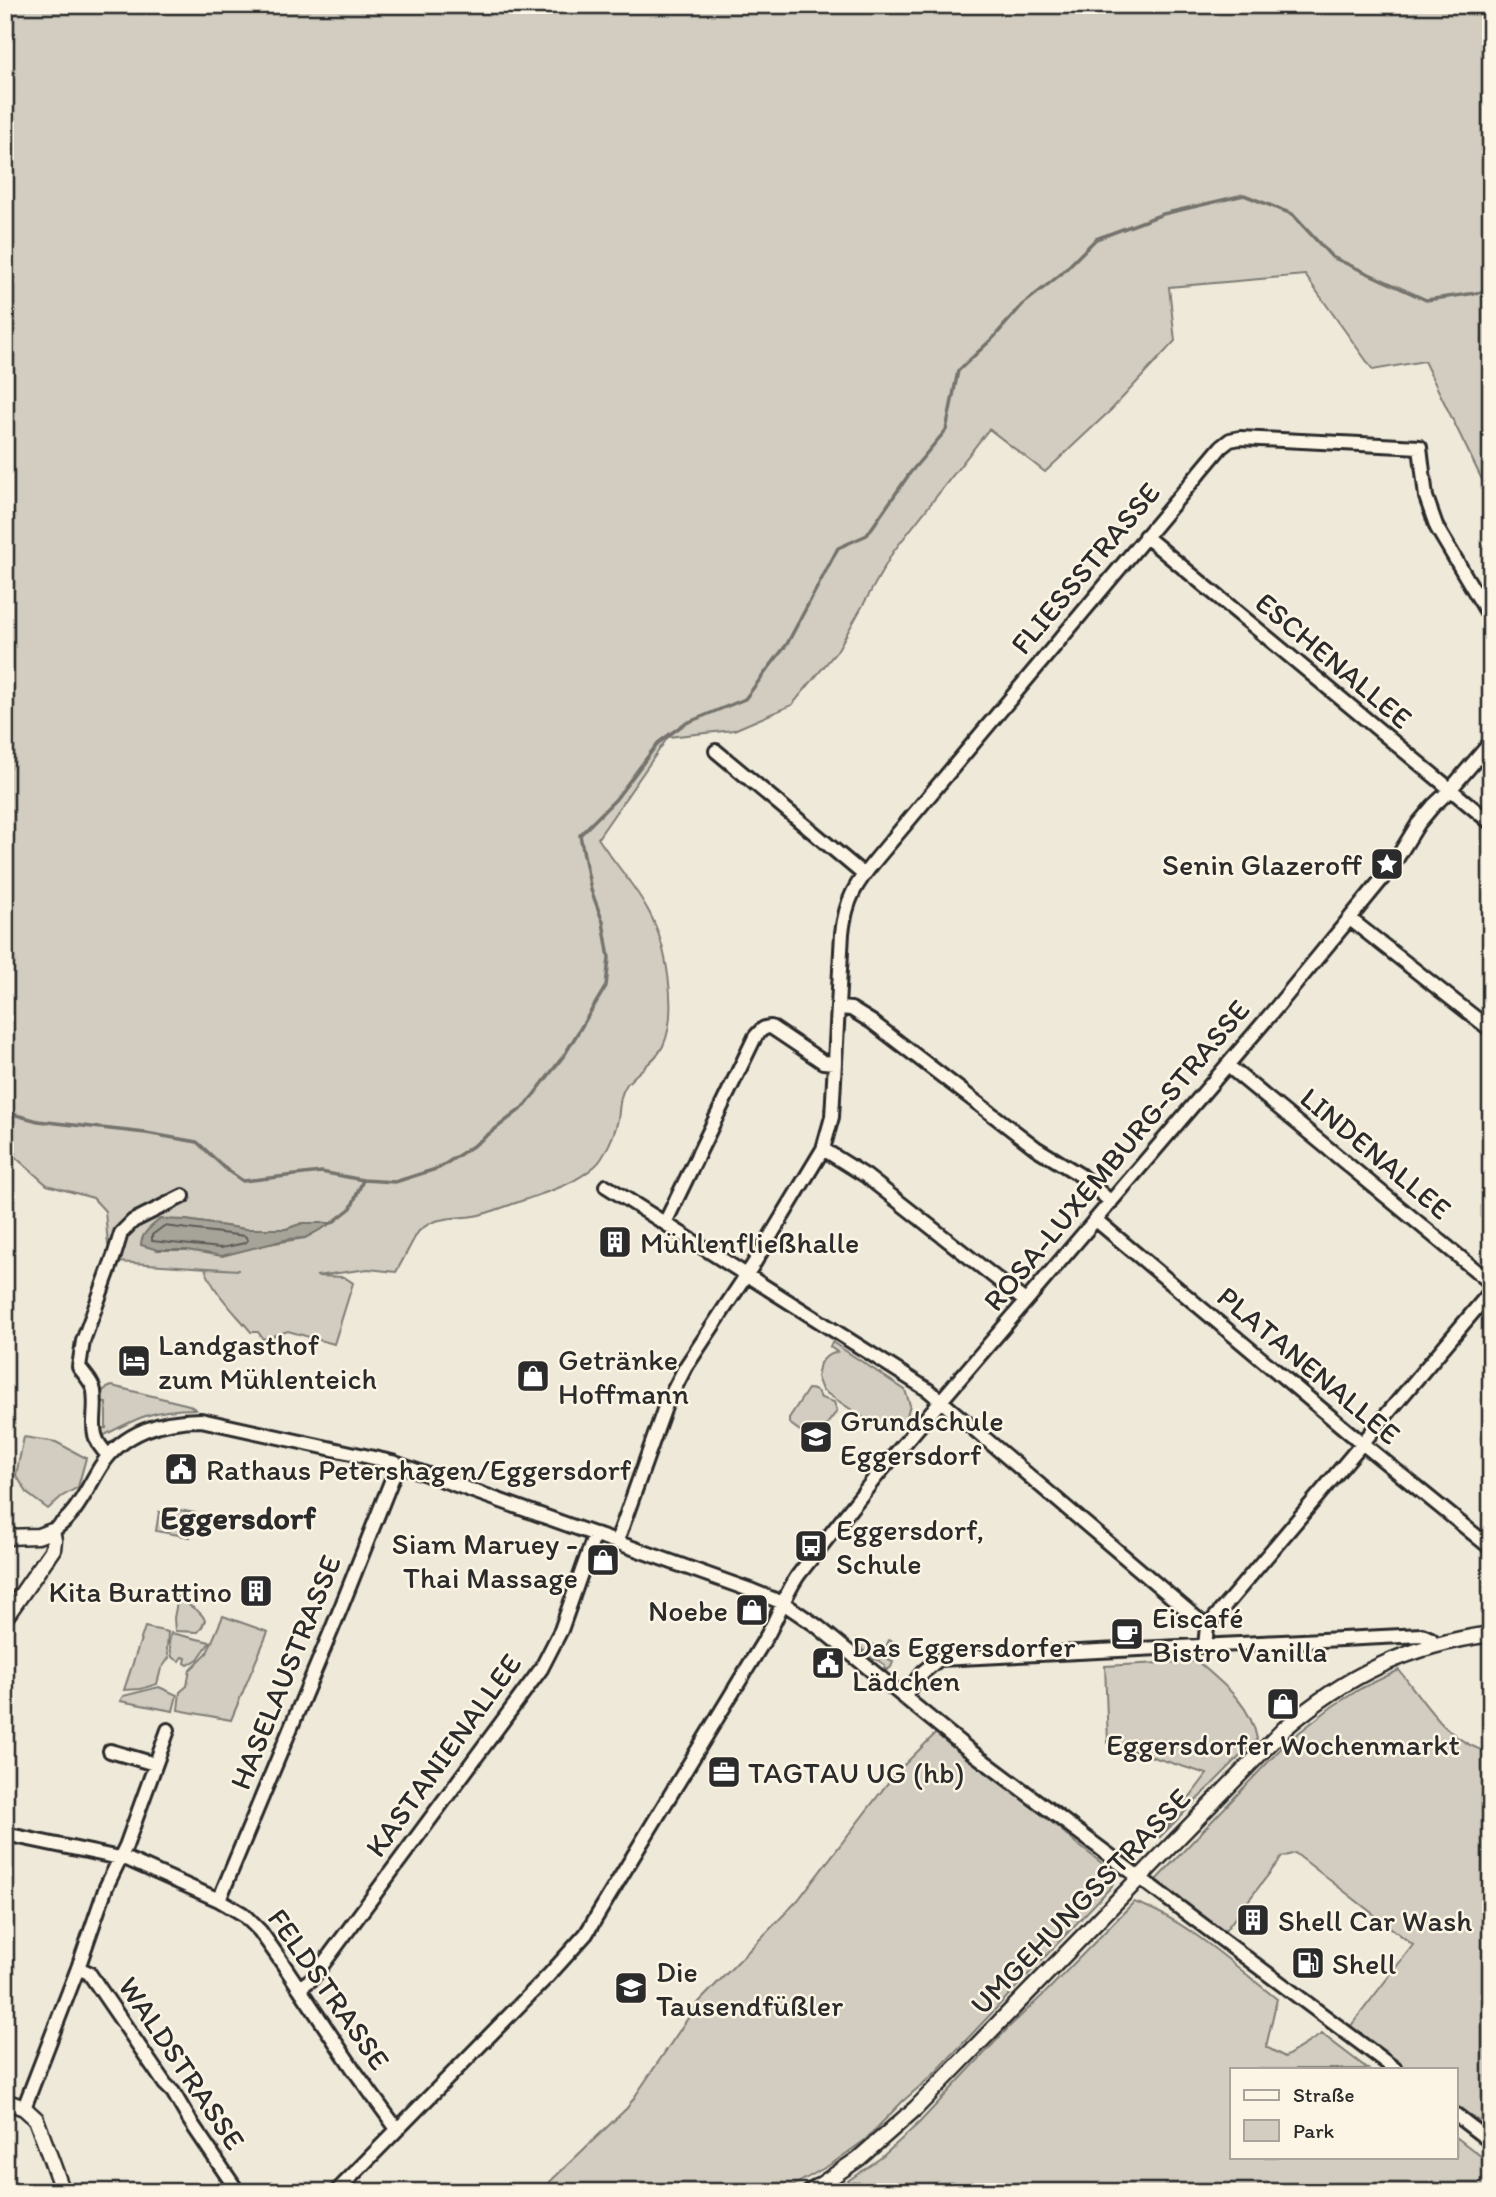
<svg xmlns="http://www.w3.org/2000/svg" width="1496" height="2197" font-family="Itim,sans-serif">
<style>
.green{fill:#d2cdc0;stroke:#7e7c76;stroke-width:2;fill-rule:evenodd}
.water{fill:#a6a399;stroke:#75736d;stroke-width:2}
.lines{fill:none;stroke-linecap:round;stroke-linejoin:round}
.shore{stroke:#5c5b57;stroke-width:2}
.stream{stroke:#75736d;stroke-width:3.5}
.minor-casing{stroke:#2b2b2b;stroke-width:18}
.major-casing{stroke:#2b2b2b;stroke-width:19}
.minor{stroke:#fcf5e5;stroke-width:12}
.major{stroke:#fcf5e5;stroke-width:14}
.labels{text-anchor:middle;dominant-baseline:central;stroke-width:5;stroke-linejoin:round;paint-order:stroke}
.street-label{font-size:30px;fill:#2b2b2b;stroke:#fcf5e5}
.poi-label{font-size:30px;fill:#2b2b2b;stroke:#fcf5e5;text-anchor:start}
.quarter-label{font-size:33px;font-weight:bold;fill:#2b2b2b;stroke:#fcf5e5}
</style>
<rect width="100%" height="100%" fill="#efe9da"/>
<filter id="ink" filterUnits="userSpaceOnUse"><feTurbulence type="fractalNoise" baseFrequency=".0143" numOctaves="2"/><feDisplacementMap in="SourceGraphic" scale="14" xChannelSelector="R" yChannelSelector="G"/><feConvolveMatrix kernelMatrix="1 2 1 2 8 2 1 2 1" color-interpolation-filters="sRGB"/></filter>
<g filter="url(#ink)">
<path class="green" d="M5,5H1491V498L1424,361L1373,370L1305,275L1169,287L1175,341L1112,409L1045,472L989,429L893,552L837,651L792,705L734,730L668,737L598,838C614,863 635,885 649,912C666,943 679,1012 663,1046C656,1061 637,1071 627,1084C619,1095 620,1107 618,1119C616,1131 604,1159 595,1166C573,1185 550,1191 524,1200C509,1205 495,1211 479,1215C457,1220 438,1214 419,1231C415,1235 402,1263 396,1272L368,1269L316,1276L344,1277L353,1283L334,1344L288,1331L263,1339L258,1332H251C235,1312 214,1294 205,1268L239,1270L117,1262L108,1245L105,1211L93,1198L47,1185L5,1148ZM186,1220L245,1229H286L303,1223H331L305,1238L269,1244L187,1250H158Z
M832,1342L905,1390L910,1405L906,1419L894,1428H879L822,1390L817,1377L820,1363L827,1356L837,1352L830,1347Z
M112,1386L189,1405L195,1409C153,1409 135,1419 99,1438L98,1429L106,1428V1403H98C99,1393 103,1389 112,1386Z
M808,1389C815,1389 818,1391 821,1398L834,1402L837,1411L814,1441L789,1423V1418Z
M24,1437L56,1442L86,1458L78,1487L61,1497L48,1509L28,1494L16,1475Z
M175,1509L195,1513L190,1537L156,1531L159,1512L173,1514Z
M178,1597C187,1606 200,1609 205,1620L202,1627L198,1632L175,1631L174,1618Z
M223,1616L268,1632L231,1720L178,1710L180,1692L187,1686L190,1670L207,1653Z
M145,1627L168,1632L167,1649L169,1658L161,1669L157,1684L141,1689L124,1690Z
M171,1633L210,1642L198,1659L188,1665L185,1663L186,1658L182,1657L179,1661L172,1657L169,1642Z
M856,1639L885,1649L889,1640L896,1643L897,1651L890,1649L886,1659L893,1662L891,1667L887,1670L884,1668L885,1665L876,1659L874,1660L855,1643Z
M1197,1661C1222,1683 1251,1704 1257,1739L1159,1838L1207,1774L1108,1743L1105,1666Z
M1399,1670C1426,1704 1446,1742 1491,1753V2130L1456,2105V2069H1407L1350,2027L1413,1945L1295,1853L1282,1857L1224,1932L1156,1880L1288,1741L1333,1706L1360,1689Z
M159,1687L177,1695L173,1711L120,1701L123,1696Z
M936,1733L1036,1808L1077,1844L1112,1871L1110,1873L1114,1879L1112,1886L934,2074L903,2101L865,2140L833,2163L782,2192H539L627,2108L699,2002L798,1900L894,1775Z
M1134,1902C1184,1918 1235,1966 1277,1999L1266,2047L1285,2057L1322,2034L1368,2069H1232V2157H1456V2137L1491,2164V2192H832L882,2157L919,2123L1010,2026L1045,1993Z"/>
<path class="water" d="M160,1219L186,1220L245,1229H286L303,1223H332L305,1238L289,1239L222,1256L187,1250H158L141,1245C141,1233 152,1226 160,1219Z"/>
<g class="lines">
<path class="shore" d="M164,1226L245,1236L248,1240L245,1243L221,1248L152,1241V1235Z"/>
<path class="stream" d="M5,1112L38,1121L146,1133L197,1142L227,1170L243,1181L321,1172L363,1180L395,1182L439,1168L476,1144L526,1105L565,1054L606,986L609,958L603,922L591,890L580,835L616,799L658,743L684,724L745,699L787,644L838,548L867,535L910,473L946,430L958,371L994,337L1022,305L1061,274L1096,239L1163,214L1244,195L1292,214L1332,257L1426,300L1491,291
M332,1223L351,1208L363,1180"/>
<defs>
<path id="minor" d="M1145,536L1491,823
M716,751L863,874
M1350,919L1491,1030
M839,1008L851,1009L872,1022L1036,1148L1080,1175L1111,1202
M1227,1065L1491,1283
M823,1149L866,1176L1025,1301
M606,1186L928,1390L1207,1627
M1096,1220L1357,1439L1491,1548
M665,1223L755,1037C760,1031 763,1027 771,1027L823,1062L835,1063
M108,1455C85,1433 98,1419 94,1391C93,1383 84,1374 79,1367L83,1341L114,1256L121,1233L133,1221L183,1196
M52,1531C77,1515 86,1490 101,1466C123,1432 162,1420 201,1420L392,1462L753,1591L783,1603L817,1626L969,1750L1395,2069
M617,1541L665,1407L685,1368L753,1265L823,1149L832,1117L842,933C846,899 856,883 878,857L1221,447L1230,440L1240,438L1420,447L1426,497L1437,528L1491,619
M1205,1646L1207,1627L1491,1291
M903,1697L923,1672L939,1659L1422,1635L1431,1639L1434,1645
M110,1751L155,1764
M5,1834L129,1860L219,1900L243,1914L260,1931L279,1958L354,2070L397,2129
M219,1900L342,1605L398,1464
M78,1968L89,1973L165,2084L173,2092L190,2121L238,2192
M299,1988L312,1979L541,1669L561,1630L595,1534
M24,2108L78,1968L106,1887L126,1846L168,1730
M1456,2115L1491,2142
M336,2192L549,1975L586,1934L768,1634C779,1614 786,1592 799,1574L875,1478L1276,1008L1391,868L1418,824L1433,806L1449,791L1491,742"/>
<path id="major" d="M5,1537L38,1536L52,1531L54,1540L53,1549L5,1618
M5,2101L24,2108L36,2119L63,2192
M810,2192L858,2159L916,2108L1284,1729C1346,1675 1410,1645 1491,1634"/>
</defs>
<use href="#minor" class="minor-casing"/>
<use href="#major" class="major-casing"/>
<use href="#minor" class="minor"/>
<use href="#major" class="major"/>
</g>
</g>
<defs>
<symbol id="sight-square" viewBox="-11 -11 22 22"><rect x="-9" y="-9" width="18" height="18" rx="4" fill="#2b2b2b" stroke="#fcf5e5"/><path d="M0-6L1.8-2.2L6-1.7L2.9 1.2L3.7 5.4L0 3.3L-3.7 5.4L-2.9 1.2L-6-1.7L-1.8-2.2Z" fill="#fff"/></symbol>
<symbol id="building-square" viewBox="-11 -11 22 22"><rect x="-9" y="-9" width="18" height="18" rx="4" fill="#2b2b2b" stroke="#fcf5e5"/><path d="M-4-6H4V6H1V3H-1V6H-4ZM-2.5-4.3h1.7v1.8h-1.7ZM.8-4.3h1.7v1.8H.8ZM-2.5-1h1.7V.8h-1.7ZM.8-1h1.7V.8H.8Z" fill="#fff"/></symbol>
<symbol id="hotel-square" viewBox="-11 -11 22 22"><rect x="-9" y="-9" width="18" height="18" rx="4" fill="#2b2b2b" stroke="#fcf5e5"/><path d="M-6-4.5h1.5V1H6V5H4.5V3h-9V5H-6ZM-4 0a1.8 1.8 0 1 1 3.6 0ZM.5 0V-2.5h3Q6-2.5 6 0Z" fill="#fff"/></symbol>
<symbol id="shop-square" viewBox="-11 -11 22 22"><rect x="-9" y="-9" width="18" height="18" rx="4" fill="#2b2b2b" stroke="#fcf5e5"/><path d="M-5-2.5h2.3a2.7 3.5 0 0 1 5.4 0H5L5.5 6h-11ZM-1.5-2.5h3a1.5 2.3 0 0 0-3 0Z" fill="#fff"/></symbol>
<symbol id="school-square" viewBox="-11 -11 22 22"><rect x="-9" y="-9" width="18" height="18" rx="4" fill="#2b2b2b" stroke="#fcf5e5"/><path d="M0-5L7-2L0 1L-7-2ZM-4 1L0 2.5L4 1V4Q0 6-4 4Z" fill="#fff"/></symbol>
<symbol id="civic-square" viewBox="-11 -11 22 22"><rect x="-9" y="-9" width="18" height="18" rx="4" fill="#2b2b2b" stroke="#fcf5e5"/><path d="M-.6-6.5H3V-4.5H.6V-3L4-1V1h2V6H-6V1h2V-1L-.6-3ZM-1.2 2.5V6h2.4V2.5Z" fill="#fff"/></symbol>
<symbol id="bus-square" viewBox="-11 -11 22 22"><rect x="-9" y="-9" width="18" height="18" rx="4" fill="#2b2b2b" stroke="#fcf5e5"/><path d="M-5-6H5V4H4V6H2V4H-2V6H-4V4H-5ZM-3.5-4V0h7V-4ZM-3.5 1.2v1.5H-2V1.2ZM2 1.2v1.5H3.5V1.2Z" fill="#fff"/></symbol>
<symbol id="cafe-square" viewBox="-11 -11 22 22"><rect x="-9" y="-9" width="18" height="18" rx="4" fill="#2b2b2b" stroke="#fcf5e5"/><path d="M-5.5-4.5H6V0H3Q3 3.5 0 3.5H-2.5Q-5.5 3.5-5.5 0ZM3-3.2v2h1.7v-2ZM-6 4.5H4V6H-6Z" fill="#fff"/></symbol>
<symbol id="office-square" viewBox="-11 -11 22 22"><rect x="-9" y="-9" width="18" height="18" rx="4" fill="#2b2b2b" stroke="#fcf5e5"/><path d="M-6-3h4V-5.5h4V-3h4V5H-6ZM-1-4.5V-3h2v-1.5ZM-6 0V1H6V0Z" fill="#fff"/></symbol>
<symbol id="fuel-square" viewBox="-11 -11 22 22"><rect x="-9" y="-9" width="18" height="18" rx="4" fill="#2b2b2b" stroke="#fcf5e5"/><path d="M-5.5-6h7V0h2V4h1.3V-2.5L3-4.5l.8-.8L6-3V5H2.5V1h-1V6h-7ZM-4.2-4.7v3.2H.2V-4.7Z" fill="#fff"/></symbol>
</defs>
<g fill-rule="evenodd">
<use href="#sight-square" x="1368" y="845" width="38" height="38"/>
<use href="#building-square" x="596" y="1223" width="38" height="38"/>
<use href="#hotel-square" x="115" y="1342" width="38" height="38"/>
<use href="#shop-square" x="514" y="1357" width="38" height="38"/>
<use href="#school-square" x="797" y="1418" width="38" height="38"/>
<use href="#civic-square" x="162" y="1450" width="38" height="38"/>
<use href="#bus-square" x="792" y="1527" width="38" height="38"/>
<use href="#shop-square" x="584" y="1541" width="38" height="38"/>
<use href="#building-square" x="237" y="1572" width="38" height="38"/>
<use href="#shop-square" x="733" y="1591" width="38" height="38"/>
<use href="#cafe-square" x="1108" y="1615" width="38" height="38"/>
<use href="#civic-square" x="809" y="1644" width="38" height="38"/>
<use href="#shop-square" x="1264" y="1685" width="38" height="38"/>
<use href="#office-square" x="705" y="1753" width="38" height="38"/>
<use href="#building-square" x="1234" y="1901" width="38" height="38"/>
<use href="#fuel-square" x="1289" y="1944" width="38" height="38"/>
<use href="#school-square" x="612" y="1969" width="38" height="38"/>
</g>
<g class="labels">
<g class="street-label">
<text transform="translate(1085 568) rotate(-50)">FLIESSSTRASSE</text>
<text transform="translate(1334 660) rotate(40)">ESCHENALLEE</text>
<text transform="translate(1376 1153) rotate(40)">LINDENALLEE</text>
<text transform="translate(1116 1155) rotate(-50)">ROSA-LUXEMBURG-STRASSE</text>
<text transform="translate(1309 1365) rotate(40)">PLATANENALLEE</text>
<text transform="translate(285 1672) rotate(-68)">HASELAUSTRASSE</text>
<text transform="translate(443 1755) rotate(-54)">KASTANIENALLEE</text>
<text transform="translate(1080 1901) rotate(-46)">UMGEHUNGSSTRASSE</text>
<text transform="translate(329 1989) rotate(55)">FELDSTRASSE</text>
<text transform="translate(182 2063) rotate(56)">WALDSTRASSE</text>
</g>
<g class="poi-label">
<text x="1362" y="864" text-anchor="end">Senin Glazeroff</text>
<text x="640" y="1242">Mühlenfließhalle</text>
<text x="158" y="1344">Landgasthof<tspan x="158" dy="34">zum Mühlenteich</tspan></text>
<text x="558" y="1359">Getränke<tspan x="558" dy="34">Hoffmann</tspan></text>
<text x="840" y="1420">Grundschule<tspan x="840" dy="34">Eggersdorf</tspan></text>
<text x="206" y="1469">Rathaus Petershagen/Eggersdorf</text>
<text x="836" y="1529">Eggersdorf,<tspan x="836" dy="34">Schule</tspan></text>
<text x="578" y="1543" text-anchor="end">Siam Maruey -<tspan x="578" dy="34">Thai Massage</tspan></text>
<text x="232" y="1591" text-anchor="end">Kita Burattino</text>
<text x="728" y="1610" text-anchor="end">Noebe</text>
<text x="1152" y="1617">Eiscafé<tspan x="1152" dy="34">Bistro Vanilla</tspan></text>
<text x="852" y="1646">Das Eggersdorfer<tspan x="852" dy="34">Lädchen</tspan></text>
<text x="1283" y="1744" text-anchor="middle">Eggersdorfer Wochenmarkt</text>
<text x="748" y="1772">TAGTAU UG (hb)</text>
<text x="1278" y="1920">Shell Car Wash</text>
<text x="1332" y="1963">Shell</text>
<text x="656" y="1971">Die<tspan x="656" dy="34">Tausendfüßler</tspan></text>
</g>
<g class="quarter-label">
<text x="238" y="1517">Eggersdorf</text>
</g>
</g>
<rect width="1496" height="2197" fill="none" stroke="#fcf5e5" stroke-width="28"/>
<rect x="14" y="14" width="1468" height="2169" fill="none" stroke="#2b2b2b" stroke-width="2.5" filter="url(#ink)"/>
<rect x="1230" y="2068" width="228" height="91" fill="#fcf5e5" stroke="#a8a49b" stroke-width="2"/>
<rect x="1244" y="2090" width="35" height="10" fill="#fcf5e5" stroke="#a8a49b" stroke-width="2"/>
<text x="1293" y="2102" font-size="21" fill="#2b2b2b">Straße</text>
<rect x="1244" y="2120" width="35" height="21" fill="#d2cdc0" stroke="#a8a49b" stroke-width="2"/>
<text x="1293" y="2138" font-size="21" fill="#2b2b2b">Park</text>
</svg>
